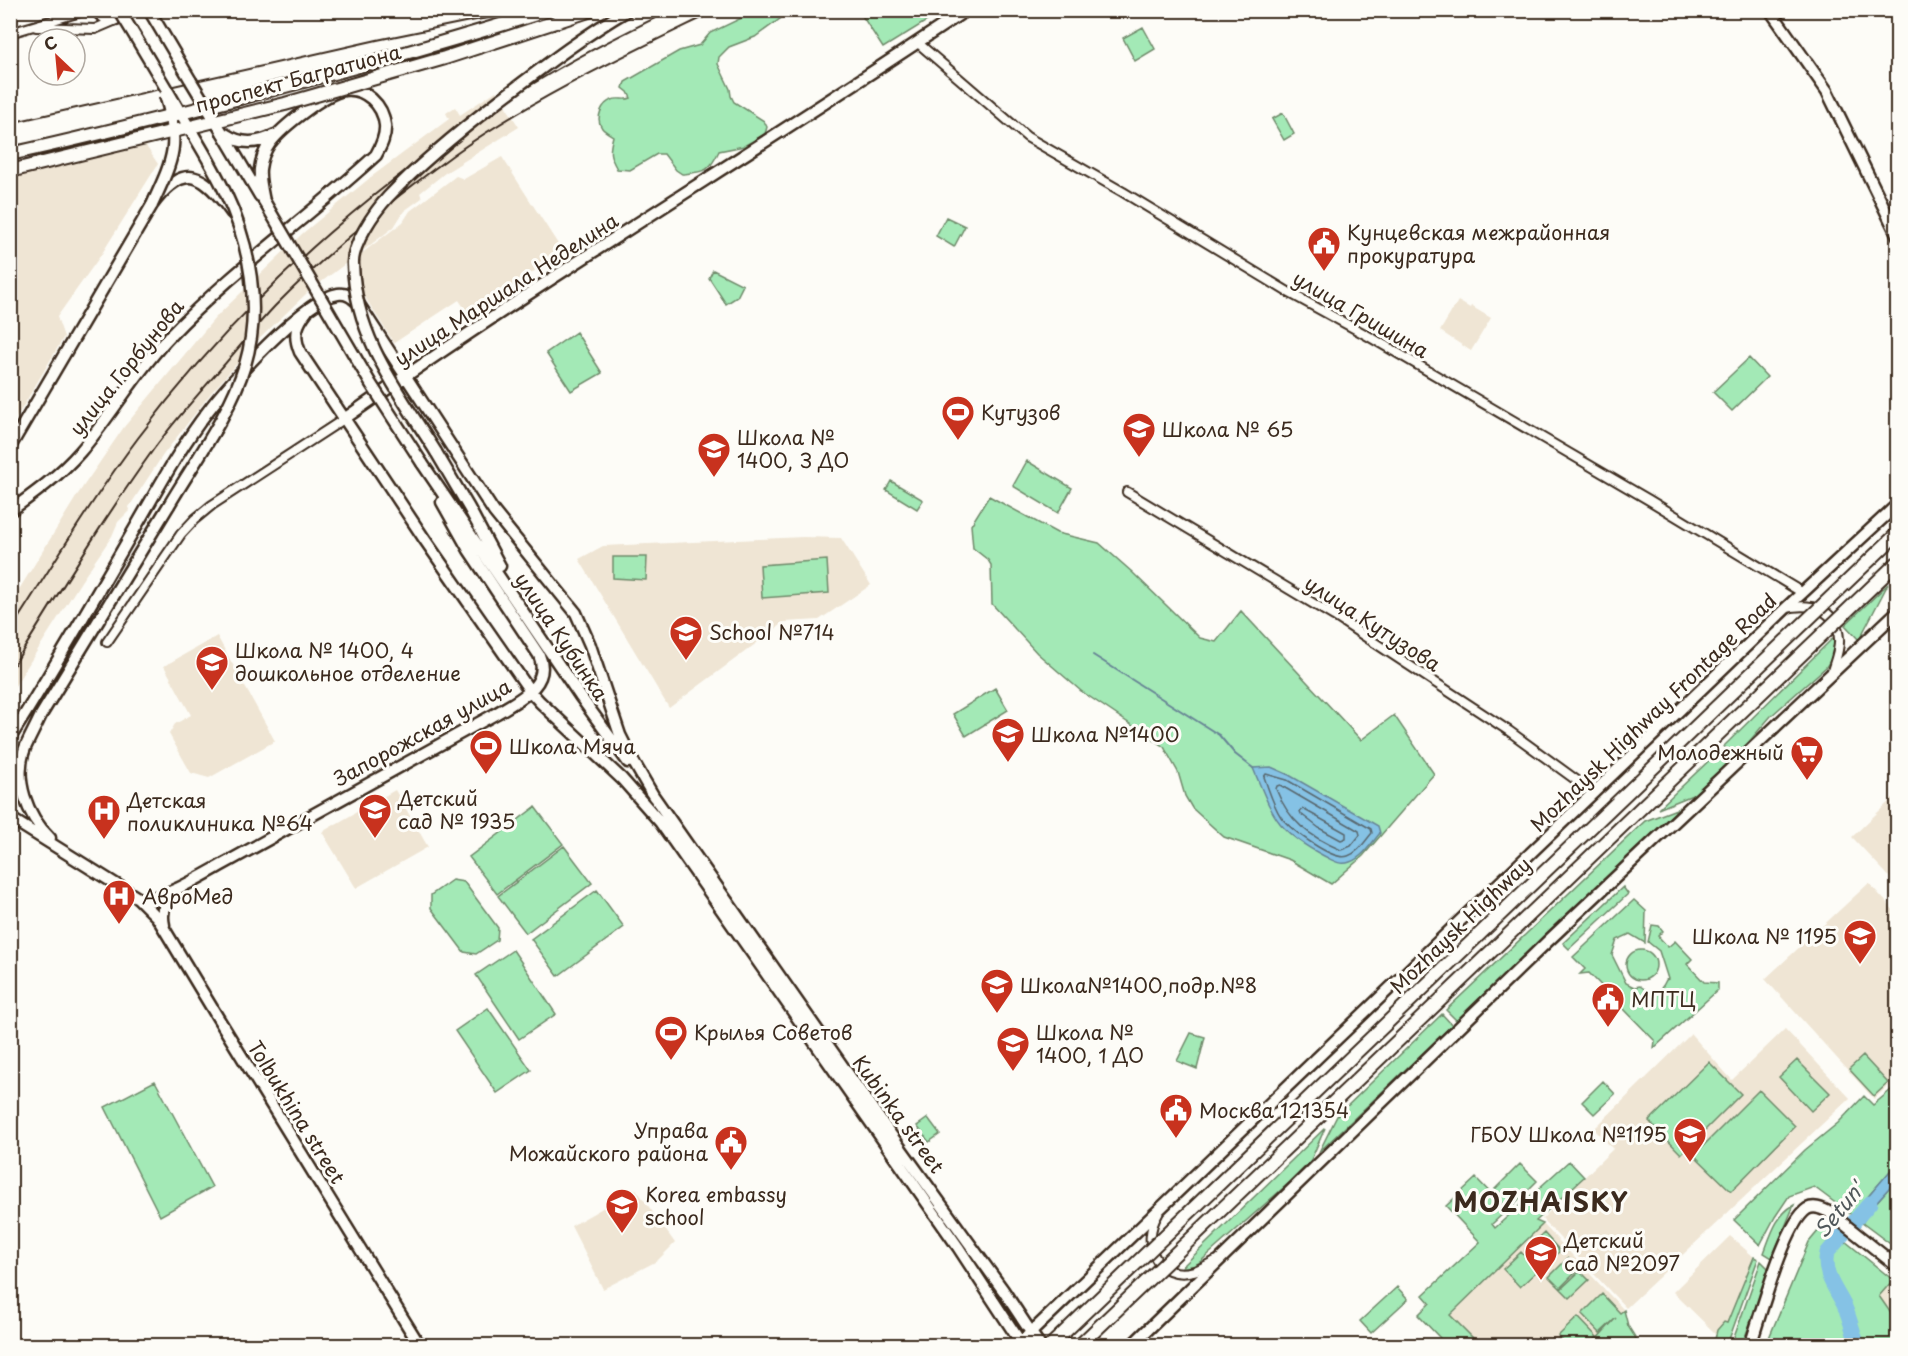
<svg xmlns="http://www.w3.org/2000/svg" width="1908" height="1356" font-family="'Playpen Sans',sans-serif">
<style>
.built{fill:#efe5d4}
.green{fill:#a3e9b6;stroke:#6f8a6a;stroke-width:1.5}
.water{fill:#85c2e5;stroke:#678595;stroke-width:1.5}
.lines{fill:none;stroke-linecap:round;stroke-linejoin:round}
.shore{stroke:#59676e;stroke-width:1.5}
.stream{stroke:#678595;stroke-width:2}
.river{stroke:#85c2e5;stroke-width:15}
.street-casing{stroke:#3b2a1e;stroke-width:12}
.secondary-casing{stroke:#3b2a1e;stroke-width:15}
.street{stroke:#fdfcf7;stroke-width:8}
.secondary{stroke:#fdfcf7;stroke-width:10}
.rail{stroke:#3b2a1e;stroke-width:2}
.secondary-bridge-casing{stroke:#3b2a1e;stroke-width:15;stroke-linecap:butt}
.primary-bridge-casing{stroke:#3b2a1e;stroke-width:16;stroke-linecap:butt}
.secondary-bridge{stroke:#fdfcf7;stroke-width:10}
.primary-bridge{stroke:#fdfcf7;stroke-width:12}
.labels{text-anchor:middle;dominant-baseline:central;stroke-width:6;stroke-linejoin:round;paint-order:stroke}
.street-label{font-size:20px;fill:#3b2a1e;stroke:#fdfcf7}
.poi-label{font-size:20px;fill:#3b2a1e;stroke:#fdfcf7;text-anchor:start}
.water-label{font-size:21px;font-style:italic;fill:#51585a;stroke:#fdfcf7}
.district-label{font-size:26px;font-weight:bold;letter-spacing:1.5px;fill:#3b2a1e;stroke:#fdfcf7}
</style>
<rect width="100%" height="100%" fill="#fdfcf7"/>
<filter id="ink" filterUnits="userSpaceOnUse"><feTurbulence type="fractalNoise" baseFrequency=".0167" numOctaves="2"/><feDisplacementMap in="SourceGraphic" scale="12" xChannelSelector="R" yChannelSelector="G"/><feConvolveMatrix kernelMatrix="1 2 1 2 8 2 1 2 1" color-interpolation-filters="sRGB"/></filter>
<g filter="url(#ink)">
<path class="built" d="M496,91L519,127L445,173L420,193L422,198L404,211L394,227L308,292L256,342L211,393L163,455L129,507L130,510L118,522L112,536L82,580L11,692L10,604L78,494L124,427L215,318L303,233L371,177L449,119L446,113L455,107L460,115Z
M146,146L158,164L101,255L57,317L64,337L11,427V177Z
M502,157L563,252L469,315L459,300L394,343L345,266L403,222L410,211L456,176L464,179Z
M1458,301L1470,308L1471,306L1491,318L1471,351L1440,331Z
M803,537L841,538L871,585L819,620L785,622L669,708L579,559L603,546Z
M217,636L275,741L209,778L191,773L169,734L175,724L191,715L164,666Z
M395,790L428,847L356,888L322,832Z
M1897,794V885L1852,837Z
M1869,883L1897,914V1078L1874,1099L1765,979Z
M1785,1029L1850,1098L1626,1308L1542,1219L1613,1149L1594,1129L1691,1034L1732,1080Z
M636,1189L675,1243L657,1261L603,1289L571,1226Z
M1543,1224L1624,1310L1591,1346L1480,1345L1450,1316Z
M1730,1236L1754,1257L1721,1339L1673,1292Z
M1893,1280L1897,1283V1322L1879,1296Z"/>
<path class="green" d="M756,11H791L755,37L729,47L719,57L718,64L730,89L731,96L734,102L764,121L767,127L765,134L744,146L719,151C709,173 704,172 682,174L676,170L664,154H657L630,170L617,169C609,155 609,152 613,136C610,134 604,131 602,128C595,118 602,103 612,100C619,97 624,101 631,98L628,92L623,88L625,82L679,51L700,45L710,33Z
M859,11H943L883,48Z
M1143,27L1155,49L1135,61L1123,38Z
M1283,113L1294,134L1284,140L1272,119Z
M946,217L965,226L954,247L936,236Z
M713,270L743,285L737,297L726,304L709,278Z
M576,332L602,373L571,391L546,353Z
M1749,358L1767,377L1732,411L1713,392Z
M1027,461L1072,488L1058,513L1013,486Z
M891,481L923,500L917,509L886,490Z
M989,496L1057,533L1099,543L1132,572L1200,638L1216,642L1241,611L1361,740L1394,715L1434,774L1363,856L1331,884L1290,860L1224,837L1192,808L1185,796L1178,772L1164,747L1081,691L1037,653L992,604L991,565L988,560L973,548L971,525Z
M613,557H647L646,580L613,578Z
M827,560L829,593L762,598L760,565Z
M1888,584L1859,640L1845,625Z
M1835,636L1832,658L1826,667L1771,716L1747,744L1733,758L1724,746Z
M995,688L1008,710L966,736L953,714Z
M1719,751L1728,763L1695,794L1658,809Z
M535,807L563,844L497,894L469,857Z
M1679,808L1457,1021L1446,1010L1645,821Z
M564,846L592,883L526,933L498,896Z
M452,880L464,882L498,928L497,940L476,954L464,952L431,908V895Z
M1623,887L1628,894L1569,949L1563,943Z
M597,890L624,927L558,976L531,939Z
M1634,900L1646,911L1645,943L1630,934L1617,940L1612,955L1626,983L1634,987L1640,986C1652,995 1660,994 1666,980L1668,979L1659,951L1648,942L1652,925L1659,926L1663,931L1658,936L1668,947L1675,941L1692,959L1687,964L1704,982L1718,983V990L1654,1048L1655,1041L1589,973L1580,974L1585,969L1573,957Z
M1626 965a15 15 0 1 1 30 0a15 15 0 1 1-30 0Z
M513,950L556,1014L519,1039L476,975Z
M488,1008L531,1070L497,1093L455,1031Z
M1442,1014L1452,1025L1319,1152L1337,1116Z
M1191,1033L1205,1037L1197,1069L1177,1061Z
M1863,1056L1888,1083L1874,1096L1849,1069Z
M1797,1060L1830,1093L1811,1111L1779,1077Z
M1709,1062L1741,1094L1681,1154L1649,1121Z
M155,1081L212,1187L160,1216L105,1107Z
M1603,1081L1615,1094L1594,1114L1582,1102Z
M1897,1085V1163L1853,1214L1863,1221L1872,1207L1897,1179V1249L1814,1187L1789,1196L1775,1217L1760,1245L1734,1220L1805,1150L1838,1123L1864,1096L1873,1105Z
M1759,1090L1795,1126L1731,1191L1694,1155Z
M928,1118L940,1134L929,1142L917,1126Z
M1325,1128L1310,1162L1290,1182L1201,1261L1194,1266L1180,1269Z
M1569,1161L1584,1177L1536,1221L1543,1224L1450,1315L1480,1345H1433L1440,1338L1418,1315L1430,1303L1423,1295L1480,1242L1446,1206L1476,1178L1507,1210L1492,1224L1495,1228Z
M1520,1164L1537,1181L1509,1209L1492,1192Z
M1794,1205L1772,1258L1764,1253C1771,1235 1776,1215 1794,1205Z
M1829,1228L1893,1280L1879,1296L1897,1322V1345H1766L1809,1242L1819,1230Z
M1544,1233L1560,1251L1541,1268L1525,1251Z
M1521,1252L1538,1270L1520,1287L1503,1269Z
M1754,1257L1758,1259L1727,1345L1719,1343L1715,1339L1717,1330L1724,1322L1727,1323Z
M1568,1258L1579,1269L1560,1288L1549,1277Z
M1761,1261L1770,1270L1742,1345L1731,1346Z
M1580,1271L1589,1280L1570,1298L1561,1289Z
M1397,1287L1408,1299L1371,1333L1360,1321Z
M1602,1294L1620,1313L1624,1310L1628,1326L1640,1345H1591L1616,1318L1600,1333L1582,1314Z
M1578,1317L1597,1337L1588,1345H1567L1558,1336Z"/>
<path class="water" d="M1271,767L1289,775L1378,826L1380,833C1372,843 1362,858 1350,862C1340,866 1332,860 1324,856C1276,831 1273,816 1253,768Z
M1897,1163V1179L1872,1207L1863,1222L1853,1214Z"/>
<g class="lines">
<path class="shore" d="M1266,774L1287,780L1371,829L1372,833C1365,841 1358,853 1348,856C1333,862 1290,829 1281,817C1273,805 1269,790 1264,777Z
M1280,785L1359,831L1360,835L1351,846L1341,850C1309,836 1289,822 1276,789L1277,786Z
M1303,809L1346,833V838L1341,840L1319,828L1301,814L1300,811Z"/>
<path class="stream" d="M1093,655L1219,735L1235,754L1253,768"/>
<path class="river" d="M1858,1346C1853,1332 1850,1318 1844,1305C1836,1289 1822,1273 1827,1253L1870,1203"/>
<defs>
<path id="street" d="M36,27L95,29L116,20
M10,33L87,10
M918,43L1027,137L1123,192L1288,292L1370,337L1649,500L1803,593
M1127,492L1334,616L1509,731L1594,793
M1786,608C1811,603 1837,608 1839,639C1840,649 1835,661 1832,671
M107,642L181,534L195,519L212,505L344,419
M1158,1214C1140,1243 1156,1281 1194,1271C1201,1269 1209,1264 1215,1261"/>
<path id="secondary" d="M96,10C109,25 115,21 129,10
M149,10L191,81
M1770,10L1827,91L1898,236
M222,132L260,196
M225,134C242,145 257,144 275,135
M307,311C296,325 293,335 300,352L425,540L530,691L540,702L622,779L660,822L958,1247L1023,1346
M344,419C546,276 760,149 966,10
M10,447L152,205C185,161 203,173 232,213
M436,452L469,508L500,566
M422,463L580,696L628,762
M10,511C35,493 60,475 80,452C112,415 136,371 170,336C233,270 309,217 376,155C381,146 386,136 385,125C383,105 365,87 344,90C325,93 282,127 270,143C265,150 261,161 260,169C259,179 262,191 264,201
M10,738C55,667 96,595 138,523C160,485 181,446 208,411C228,384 306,298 338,294C347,293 352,297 358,303L494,512L576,613L590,645L620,735L633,761L654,797
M650,791L881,1121L1003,1290L1040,1346
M10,818L138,898L157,917L218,1018L420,1346
M50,838C27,816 13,779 25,748C30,737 36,726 41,715L169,505
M141,901C170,895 195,880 220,866L497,713C518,700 552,685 539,655L469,550L442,502
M164,925C161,912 164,901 175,892
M1018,1345L1786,608L1898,504
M1131,1346L1548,941L1898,611
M1750,1346C1760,1317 1785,1223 1807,1209C1815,1205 1822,1209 1829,1212L1898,1267"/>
</defs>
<use href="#street" class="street-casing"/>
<use href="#secondary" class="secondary-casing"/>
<use href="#street" class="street"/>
<use href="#secondary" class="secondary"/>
<path class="rail" d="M10,123L377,40L465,22L534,10
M10,631C52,566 92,499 138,438C251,288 395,164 556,70C593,48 633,29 671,10
M10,671C57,596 102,521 153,450C174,421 199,393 223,366C240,346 257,325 275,306C329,251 390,201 453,155C535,97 628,54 718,10"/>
<defs>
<path id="secondary-bridge" d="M119,10C140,44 160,78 180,112C195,138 212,164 225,192C250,244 262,308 245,365C230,414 195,461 169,505
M191,81L222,132
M264,201L371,384L422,463
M152,205C173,159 181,145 165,95
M436,452C399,393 355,337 353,264C352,244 375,211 388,197C422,161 462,129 501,99C542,68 583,36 628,10"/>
<path id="primary-bridge" d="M10,154C75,140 138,124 201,108C318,78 434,46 549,10
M10,171L285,104L445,58L592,10
M1050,1346L1898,533
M1079,1346L1898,562"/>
</defs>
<use href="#secondary-bridge" class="secondary-bridge-casing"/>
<use href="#primary-bridge" class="primary-bridge-casing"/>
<use href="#secondary-bridge" class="secondary-bridge"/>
<use href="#primary-bridge" class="primary-bridge"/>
</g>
</g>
<defs>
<symbol id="civic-pin" viewBox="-11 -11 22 30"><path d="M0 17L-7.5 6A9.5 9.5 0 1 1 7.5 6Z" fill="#c8321e" stroke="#fdfcf7"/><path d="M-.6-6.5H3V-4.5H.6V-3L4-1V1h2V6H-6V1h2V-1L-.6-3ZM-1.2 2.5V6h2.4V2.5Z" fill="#fff"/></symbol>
<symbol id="stadium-pin" viewBox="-11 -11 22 30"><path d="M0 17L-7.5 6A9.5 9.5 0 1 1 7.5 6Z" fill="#c8321e" stroke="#fdfcf7"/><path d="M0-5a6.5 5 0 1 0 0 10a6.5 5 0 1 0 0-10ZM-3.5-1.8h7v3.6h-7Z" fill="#fff"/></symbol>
<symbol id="school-pin" viewBox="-11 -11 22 30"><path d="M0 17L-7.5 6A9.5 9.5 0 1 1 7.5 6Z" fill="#c8321e" stroke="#fdfcf7"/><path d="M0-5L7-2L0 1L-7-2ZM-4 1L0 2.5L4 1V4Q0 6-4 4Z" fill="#fff"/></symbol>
<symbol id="supermarket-pin" viewBox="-11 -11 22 30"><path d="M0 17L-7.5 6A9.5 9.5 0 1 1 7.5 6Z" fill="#c8321e" stroke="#fdfcf7"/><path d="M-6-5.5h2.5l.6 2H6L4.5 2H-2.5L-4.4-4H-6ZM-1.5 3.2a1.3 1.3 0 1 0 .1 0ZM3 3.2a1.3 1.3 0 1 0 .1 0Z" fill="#fff"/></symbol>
<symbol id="hospital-pin" viewBox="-11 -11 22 30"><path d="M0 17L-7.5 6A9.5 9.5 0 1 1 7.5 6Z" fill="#c8321e" stroke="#fdfcf7"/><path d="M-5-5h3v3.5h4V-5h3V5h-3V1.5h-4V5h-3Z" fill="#fff"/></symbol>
</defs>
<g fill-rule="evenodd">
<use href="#civic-pin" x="1305" y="224" width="38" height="52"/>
<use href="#stadium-pin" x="939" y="393" width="38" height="52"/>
<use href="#school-pin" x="1120" y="410" width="38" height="52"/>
<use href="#school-pin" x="695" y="430" width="38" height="52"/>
<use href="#school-pin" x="667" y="613" width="38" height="52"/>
<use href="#school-pin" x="193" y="643" width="38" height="52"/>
<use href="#school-pin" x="989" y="715" width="38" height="52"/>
<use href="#stadium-pin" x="467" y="727" width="38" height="52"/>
<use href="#supermarket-pin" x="1788" y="733" width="38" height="52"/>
<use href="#school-pin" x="356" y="791" width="38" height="52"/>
<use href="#hospital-pin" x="85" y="792" width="38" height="52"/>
<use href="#hospital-pin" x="100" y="877" width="38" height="52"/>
<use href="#school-pin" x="1841" y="917" width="38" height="52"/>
<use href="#school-pin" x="978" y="966" width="38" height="52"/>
<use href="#civic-pin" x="1589" y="980" width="38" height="52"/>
<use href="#stadium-pin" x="652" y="1013" width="38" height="52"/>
<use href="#school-pin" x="994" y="1024" width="38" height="52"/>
<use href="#civic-pin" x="1157" y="1091" width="38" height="52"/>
<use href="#school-pin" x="1671" y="1115" width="38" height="52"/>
<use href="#civic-pin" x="712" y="1123" width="38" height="52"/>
<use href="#school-pin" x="603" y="1186" width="38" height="52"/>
<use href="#school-pin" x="1522" y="1233" width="38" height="52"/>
</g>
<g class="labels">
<g class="street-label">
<text transform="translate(298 78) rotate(-15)">проспект Багратиона</text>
<text transform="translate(506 289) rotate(-33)">улица Маршала Неделина</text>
<text transform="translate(1361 314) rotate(30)">улица Гришина</text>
<text transform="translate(126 367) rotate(-51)">улица Горбунова</text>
<text transform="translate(1373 623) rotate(33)">улица Кутузова</text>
<text transform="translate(562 636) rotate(56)">улица Кубинка</text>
<text transform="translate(1653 712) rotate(-44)">Mozhaysk Highway Frontage Road</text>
<text transform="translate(422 732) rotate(-29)">Запорожская улица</text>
<text transform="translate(1460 925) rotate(-44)">Mozhaysk Highway</text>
<text transform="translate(297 1112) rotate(58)">Tolbukhina street</text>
<text transform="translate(899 1114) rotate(54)">Kubinka street</text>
</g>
<g class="poi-label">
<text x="1347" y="232">Кунцевская межрайонная<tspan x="1347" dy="23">прокуратура</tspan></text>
<text x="981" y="412">Кутузов</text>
<text x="1162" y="429">Школа № 65</text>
<text x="737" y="437">Школа №<tspan x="737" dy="23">1400, 3 ДО</tspan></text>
<text x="709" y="632">School №714</text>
<text x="235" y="650">Школа № 1400, 4<tspan x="235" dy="23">дошкольное отделение</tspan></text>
<text x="1031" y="734">Школа №1400</text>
<text x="509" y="746">Школа Мяча</text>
<text x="1784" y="752" text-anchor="end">Молодежный</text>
<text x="398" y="798">Детский<tspan x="398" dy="23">сад № 1935</tspan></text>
<text x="127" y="800">Детская<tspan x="127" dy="23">поликлиника №64</tspan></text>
<text x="142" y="896">АвроМед</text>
<text x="1837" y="936" text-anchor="end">Школа № 1195</text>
<text x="1020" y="985">Школа№1400,подр.№8</text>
<text x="1631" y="999">МПТЦ</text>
<text x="694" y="1032">Крылья Советов</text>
<text x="1036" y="1032">Школа №<tspan x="1036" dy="23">1400, 1 ДО</tspan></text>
<text x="1199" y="1110">Москва 121354</text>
<text x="708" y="1130" text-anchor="end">Управа<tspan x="708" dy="23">Можайского района</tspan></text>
<text x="1667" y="1134" text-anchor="end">ГБОУ Школа №1195</text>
<text x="645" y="1194">Korea embassy<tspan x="645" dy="23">school</tspan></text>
<text x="1564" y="1240">Детский<tspan x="1564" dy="23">сад №2097</tspan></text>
</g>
<g class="water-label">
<text transform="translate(1838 1209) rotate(-50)">Setun'</text>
</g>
<g class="district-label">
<text x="1541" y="1201">MOZHAISKY</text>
</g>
</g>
<rect width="1908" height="1356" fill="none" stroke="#fdfcf7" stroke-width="36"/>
<rect x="18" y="18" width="1872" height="1320" fill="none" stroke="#3b2a1e" stroke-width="2" filter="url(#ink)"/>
<g transform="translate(57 57) rotate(334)"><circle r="28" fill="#fdfcf7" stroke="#afa8a0" stroke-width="1.5"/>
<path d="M0-4.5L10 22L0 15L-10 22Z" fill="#c8321e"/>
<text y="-9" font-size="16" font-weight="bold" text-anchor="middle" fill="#3b2a1e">С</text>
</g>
</svg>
